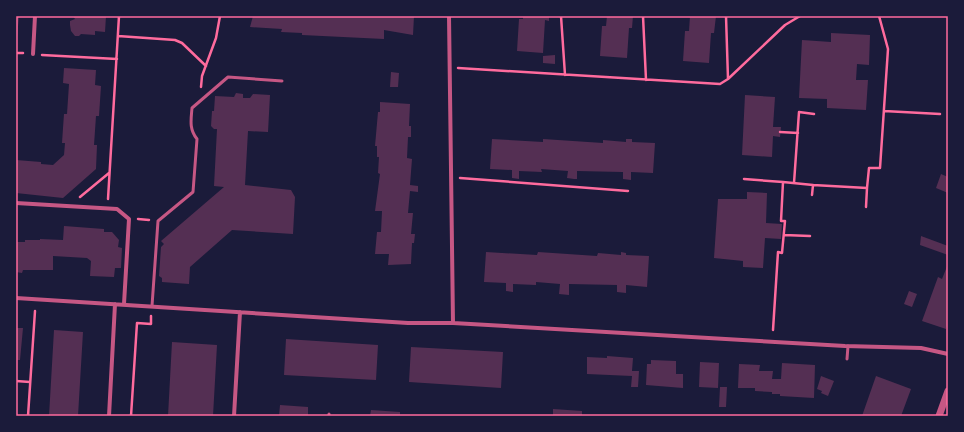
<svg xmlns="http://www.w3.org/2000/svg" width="964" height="432" font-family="Poppins,sans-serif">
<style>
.building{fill:#542f53}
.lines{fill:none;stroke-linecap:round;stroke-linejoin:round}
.path{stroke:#ff6b9d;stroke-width:2.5}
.service{stroke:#c65784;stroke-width:3}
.minor{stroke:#c65784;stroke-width:4}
.tertiary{stroke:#c65784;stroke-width:7}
.neatline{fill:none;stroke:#ff6b9d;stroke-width:1.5}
</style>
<rect width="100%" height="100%" fill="#1b1b3a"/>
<path class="building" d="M16,16H19L17,37H16Z
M73,16H106L105,32L95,31V35L81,34L79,36H75L71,31L70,25V21L75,19Z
M253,16H414L413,35L384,30V39L302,35V33L281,32L282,29L250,27Z
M523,16H549V21L545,20L543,53L517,51L519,19H523Z
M607,16H633L632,28H629L627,58L600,56L602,26H606Z
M690,16H716L714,33H711L709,63L683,61L685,31H689Z
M831,33L870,35L869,65L857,64L856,80H868L866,110L827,108V99L799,98L802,40L831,42Z
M555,55V64L543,63V56Z
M64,68L96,70L95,85L101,86L99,116H96L94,145H97L96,169L63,198L16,193V160L41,162V164L53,165L64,155L65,143H62L63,128L64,114H67L69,84L63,83Z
M391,72L399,73L398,87H390Z
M236,93L243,94V98H250L253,94L270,95L268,132L248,131L245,185L291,190L295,197L293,234L232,230L190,267L189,284L162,282V278L159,276L161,247L164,244L161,241L224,187L214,186L217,129H214L211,126L212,111H214L215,96L234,97Z
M745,95L775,97L773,127H781L780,137L773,136L772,157L742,155Z
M380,102L410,104L409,126H411V137H408L407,158L412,159L410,185L418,186V192L410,191L408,213H413L411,234H415L414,243H412L411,264L388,265L389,254H375L377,232H381L382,211H375L380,174L378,173L379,157H377V146H375L378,112H380Z
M492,139L543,142V139L603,143V140L626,142V139H632V142L655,143L653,173L631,172V180L623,179V172L577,171V179H574L567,178L568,171L541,169L542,172L519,171V179L512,178V170L490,169Z
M941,174L948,177V193L936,188Z
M747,192L767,193L766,223L782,224L781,239L765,238L763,268L743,267V261L714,258L718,199H747Z
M64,226L104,229V232H112L119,240L118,247L122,248L121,268H115L114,277L90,276L91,261L87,258L53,256V270H23L22,273L16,272V242H25V240H40V239L63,240Z
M921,236L948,246V255L920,245Z
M486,252L537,255L538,252L597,256L598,253L621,255V252L626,253V255L649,256L647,287L626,285V293L617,292V285L569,284V295L559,294L560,284L536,282V285L513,284V292L506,291V283L484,282Z
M948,264V322L946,329L922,321L938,277L942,279Z
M909,291L917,294L912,307L904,304Z
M16,328H23L20,360H16Z
M54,330L83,332L78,416H49Z
M286,339L378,345L376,380L284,375Z
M172,342L217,345L213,416H168Z
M411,347L503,352L501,388L409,382Z
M607,356L633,358L632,371H639L638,387H631L632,376L587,374V357L607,358Z
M651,360L676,361V374H683V388L646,385L647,364H651Z
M700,362L719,363L718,388L699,387Z
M782,363L815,365L814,398L780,396V394H772V392L755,391V388H738L739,364L760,365L759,371H773L772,379H781Z
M821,376L834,381L828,396L821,393L822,391L817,389Z
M876,376L911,389L901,416H862Z
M720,387H727L726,407H719Z
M280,405L308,407V416H279Z
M553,409L582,411V416H553Z
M371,410L400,412V416H370Z"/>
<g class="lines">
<path class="path" d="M561,16L565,75
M643,16L646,80
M726,16L728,79
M118,36L175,40L182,43L206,66
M16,53H23
M42,55L117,59
M458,68L720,84L728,79L785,25L800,16
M201,87L202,76L216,38L220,16
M884,111L940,114
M780,132L798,133
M460,178L628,191
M744,179L783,182L781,221H785L782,253L778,252L773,330
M783,182L813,185L812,195
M794,183L799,112L814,114
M813,185L867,188L866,207
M867,188L869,168H880L888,49L879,16
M80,197L109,173
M108,199L119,16
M138,219L149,220
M784,235L810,236
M16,381L30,382
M28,416L35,311
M131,416L137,323L151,324V316"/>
<path class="service" d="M152,306L158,221L193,192L197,139C189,129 191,120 192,108L228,77L282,81
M847,359L848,346
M329,416V414"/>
<path class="minor" d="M449,16L453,323
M33,54L35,16
M16,203L117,209L129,219L124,304
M16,298L408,323H453L845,346L921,348L948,354
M109,416L115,304
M234,416L240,312"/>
<path class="tertiary" d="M939,416L948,391"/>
</g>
<rect width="964" height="432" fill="none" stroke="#1b1b3a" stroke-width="34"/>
<rect x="17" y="17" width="930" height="398" class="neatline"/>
</svg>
